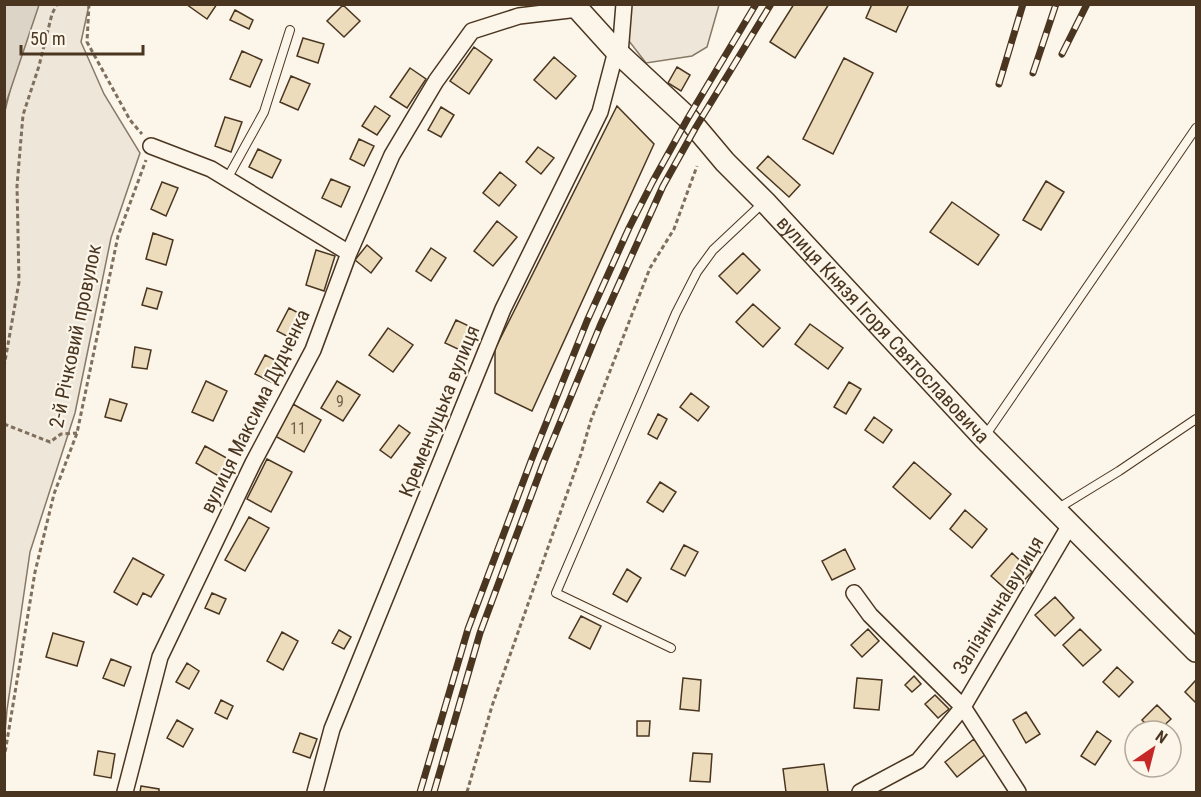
<svg xmlns="http://www.w3.org/2000/svg" width="1201" height="797" font-family="'Roboto Condensed',sans-serif">
<style>
.green{fill:#ede6d9;stroke:#887966;stroke-width:1.5}
.water{fill:#dcd4c6;stroke:#887966;stroke-width:1.5}
.building{fill:#ecdcbc;stroke:#4a3520;stroke-width:1.5}
.lines{fill:none;stroke-linecap:round;stroke-linejoin:round}
.lane-casing{stroke:#4a3520;stroke-width:10}
.street-casing{stroke:#4a3520;stroke-width:18}
.secondary-casing{stroke:#4a3520;stroke-width:24}
.path{stroke:#7f6f5c;stroke-width:3;stroke-dasharray:4.5 3;stroke-linecap:butt}
.lane{stroke:#fbf6e9;stroke-width:8}
.street{stroke:#fbf6e9;stroke-width:15}
.secondary{stroke:#fbf6e9;stroke-width:21}
.rail-casing{stroke:#4a3520;stroke-width:7}
.rail{stroke:#fbf6e9;stroke-width:4.5;stroke-dasharray:14;stroke-linecap:butt}
.labels{text-anchor:middle;dominant-baseline:central;stroke-width:4.5;stroke-linejoin:round;paint-order:stroke}
.number-label{font-size:16px;fill:#725f47}
.street-label{font-size:20px;fill:#4a3520;stroke:#fbf6e9}
</style>
<rect width="100%" height="100%" fill="#fbf6e9"/>
<path class="green" d="M31,5H89L81,42L104,94L140,153L111,238L75,413L30,552L7,710L5,733V111Z
M629,5H719L707,47L692,56L646,63L629,41Z"/>
<path class="water" d="M5,4L39,5L5,106L4,5Z"/>
<path class="building" d="M186,4H217L207,19Z
M794,4H829L795,58L770,42Z
M872,4H909L896,32L866,18Z
M343,5L360,21L344,37L327,21Z
M235,10L253,20L249,29L230,20Z
M303,38L324,44L318,63L297,56Z
M474,47L492,60L469,94L450,81Z
M242,51L262,60L250,87L230,79Z
M554,57L576,76L556,99L534,80Z
M844,58L873,73L833,154L803,139Z
M677,67L690,75L681,91L668,83Z
M410,68L426,79L407,108L390,97Z
M291,76L310,84L298,110L280,102Z
M375,106L390,116L377,135L362,126Z
M617,106L654,144L532,411L495,393V349Z
M441,107L454,115L441,137L428,130Z
M225,117L242,122L231,152L215,146Z
M359,139L374,146L364,166L350,159Z
M538,147L554,158L541,174L526,162Z
M258,149L281,160L272,178L249,167Z
M768,156L800,185L789,197L757,168Z
M500,172L516,185L499,206L483,193Z
M331,179L350,187L341,207L322,198Z
M1046,181L1064,192L1041,230L1023,220Z
M162,182L178,188L166,216L151,209Z
M952,202L999,235L978,265L930,232Z
M497,221L517,237L493,266L474,251Z
M153,233L173,240L166,265L146,259Z
M367,245L382,258L371,273L355,260Z
M431,248L446,258L431,281L416,271Z
M316,250L335,256L324,291L306,285Z
M743,253L760,270L737,294L719,276Z
M147,288L162,292L157,309L142,305Z
M753,304L780,328L763,347L736,322Z
M289,308L308,318L296,341L277,331Z
M456,320L471,327L460,350L445,343Z
M810,324L843,348L828,369L795,344Z
M388,328L413,345L393,372L369,355Z
M135,347L151,350L147,369L132,367Z
M265,355L283,364L273,383L255,374Z
M206,381L227,391L213,421L192,412Z
M337,381L360,395L343,421L321,408Z
M849,382L861,389L846,414L834,407Z
M691,393L709,407L698,421L680,407Z
M110,399L127,404L121,421L105,417Z
M293,404L321,420L304,452L275,436Z
M658,414L667,419L657,439L648,434Z
M874,417L892,430L883,443L865,430Z
M399,425L410,433L391,458L380,450Z
M205,446L232,461L222,478L196,463Z
M267,459L292,472L271,512L247,499Z
M914,462L951,494L930,519L893,487Z
M660,482L676,492L663,512L647,502Z
M965,510L987,529L972,548L950,529Z
M249,517L269,528L245,571L225,560Z
M684,545L698,552L685,576L671,569Z
M845,549L855,569L832,580L822,561Z
M1012,553L1032,572L1011,594L991,576Z
M133,558L164,575L151,597L143,593L137,605L114,592Z
M627,569L641,578L627,602L613,594Z
M212,593L226,599L219,614L205,608Z
M1055,597L1074,618L1055,636L1035,615Z
M581,616L601,626L590,649L569,638Z
M868,629L879,641L862,657L851,645Z
M1080,629L1101,650L1083,666L1063,645Z
M339,630L351,637L344,649L332,643Z
M282,632L298,641L283,670L267,661Z
M53,633L84,642L77,666L46,657Z
M111,659L131,667L124,686L103,678Z
M187,663L199,671L189,689L176,682Z
M1117,667L1133,682L1119,697L1103,682Z
M914,676L921,684L912,692L905,685Z
M683,678L701,680L699,711L680,709Z
M857,678L882,680L879,710L854,708Z
M1196,680V703L1185,692Z
M935,695L949,709L938,718L925,704Z
M221,700L233,706L227,719L215,713Z
M1157,705L1171,719L1158,731H1153L1142,720Z
M1026,712L1040,734L1026,743L1013,720Z
M177,720L193,729L183,747L167,738Z
M637,721H650L649,736H637Z
M1097,731L1111,741L1095,765L1081,756Z
M300,733L317,739L310,758L293,752Z
M974,739L986,754L957,777L945,762Z
M98,751L115,754L111,778L94,775Z
M693,753L712,754L710,782L690,781Z
M824,764L828,792H786L783,769Z
M141,786L159,789V792H140Z"/>
<g class="lines">
<defs>
<path id="lane" d="M227,179L264,112L290,30
M985,436L1196,128
M1057,509L1119,471L1196,419
M671,648L556,593L676,313L697,272L713,250L763,203"/>
<path id="street" d="M620,54L624,4
M151,146L211,169L349,253
M854,593L870,615L963,707L1018,792
M125,792L160,657L253,463L313,350L349,253L392,155L436,81L472,31L519,16L578,9
M315,792L332,729L503,309L600,112L616,51
M860,792L918,761L963,707L1070,525"/>
<g id="secondary">
<path id="s1" d="M577,4L578,9L616,51L688,118L725,162L765,202L984,438L1196,651"/>
</g>
</defs>
<use href="#lane" class="lane-casing"/>
<use href="#street" class="street-casing"/>
<use href="#secondary" class="secondary-casing"/>
<path class="path" d="M89,4L87,42L130,120L142,134
M4,367L19,282L17,186L23,115L39,66L52,14L57,4
M4,424L50,442L61,434L77,433
M4,759L35,572L54,494L77,433L118,236L146,160
M467,792L492,706L581,454L591,420L650,268L674,229L697,166"/>
<use href="#lane" class="lane"/>
<use href="#street" class="street"/>
<use href="#secondary" class="secondary"/>
<defs>
<path id="rail" d="M1062,54L1087,4
M1033,73L1056,4
M999,84L1023,4
M420,792L468,629L531,461L587,321L629,228L653,181L688,118L756,4
M434,792L480,633L543,464L600,326L663,186L696,127L771,4"/>
</defs>
<use href="#rail" class="rail-casing"/>
<use href="#rail" class="rail"/>
</g>
<g class="labels">
<g class="number-label">
<text x="340" y="401">9</text>
<text x="298" y="428">11</text>
</g>
<g class="street-label">
<text stroke="none"><textPath href="#s1" startOffset="448">вулиця Князя Ігоря Святославовича</textPath></text>
<text transform="translate(75 336) rotate(-78)">2-й Річковий провулок</text>
<text transform="translate(255 411) rotate(-64)">вулиця Максима Дудченка</text>
<text transform="translate(439 411) rotate(-68)">Кременчуцька вулиця</text>
<text transform="translate(998 605) rotate(-59)">Залізнична вулиця</text>
</g>
</g>
<rect width="1201" height="797" fill="none" stroke="#4a3520" stroke-width="12"/>
<g transform="translate(1153 749) rotate(35)"><circle r="28" fill="#fbf6e9" stroke="#b4a999" stroke-width="1.5"/>
<path d="M0-4.5L10 22L0 15L-10 22Z" fill="#c62828"/>
<text y="-9" font-size="16" font-weight="bold" text-anchor="middle" fill="#4a3520">N</text>
</g>
<path d="M21 45v9h122v-9" fill="none" stroke="#4a3520" stroke-width="3"/>
<text x="30" y="45" font-size="18" fill="#4a3520" stroke="#fbf6e9" stroke-width="4.5" paint-order="stroke">50 m</text>
</svg>
